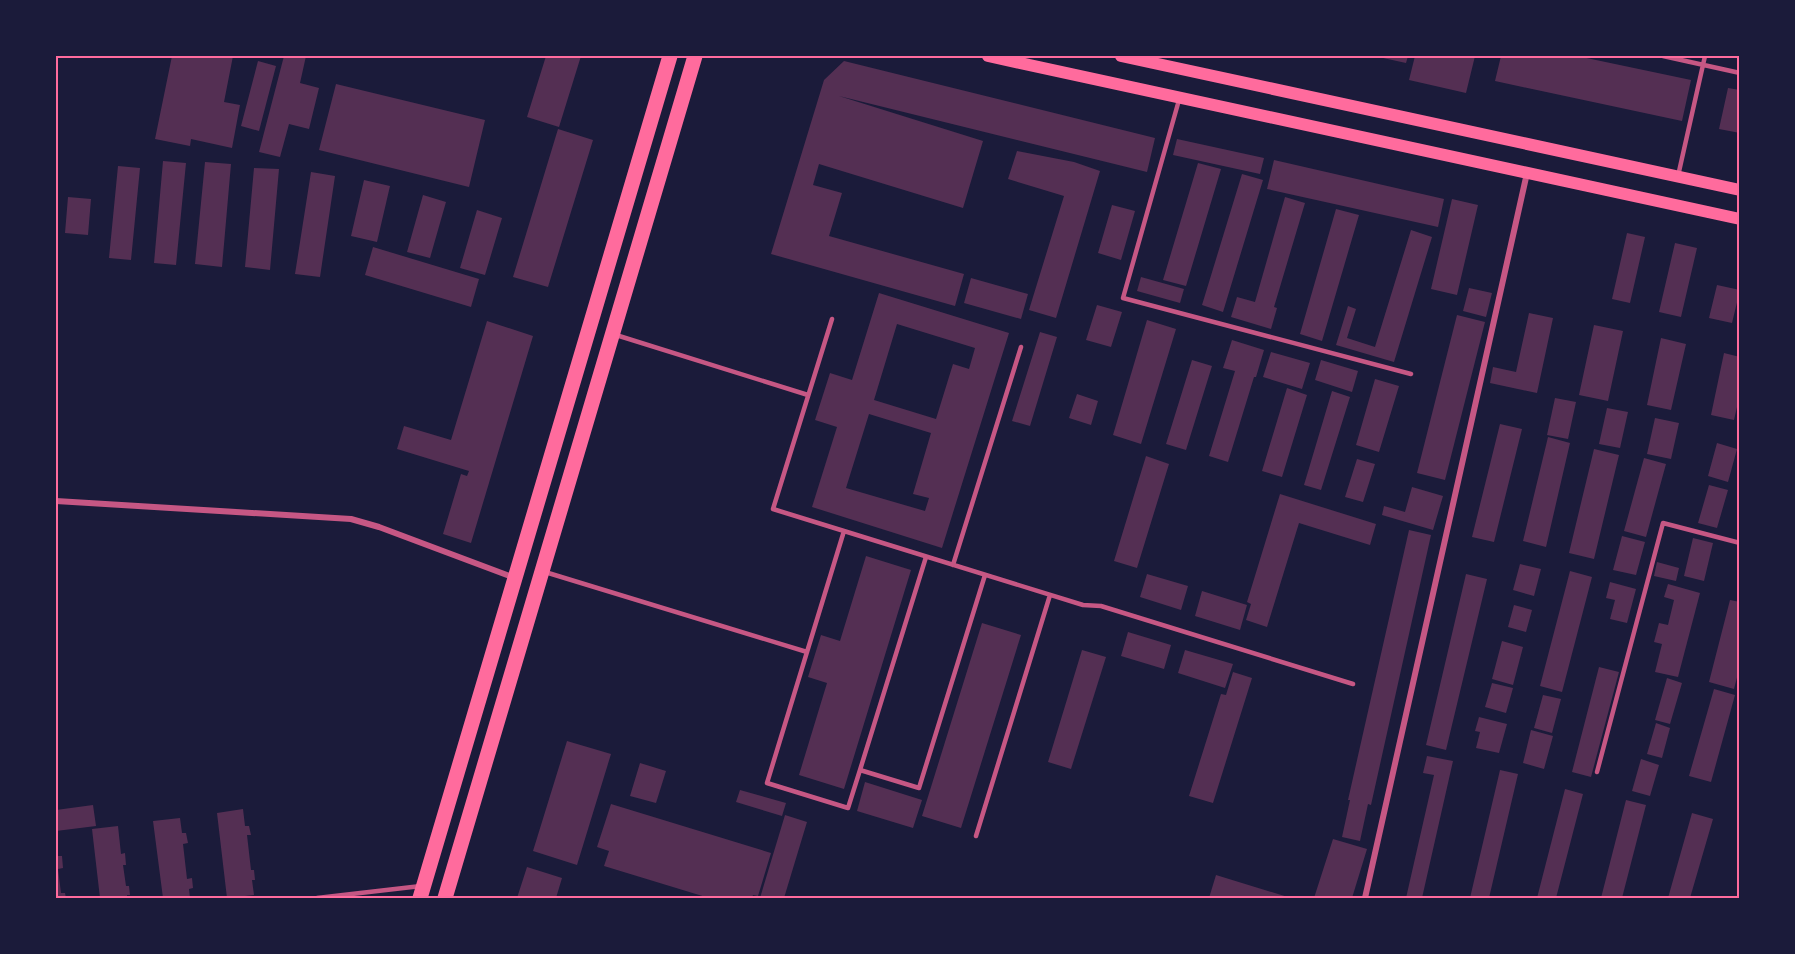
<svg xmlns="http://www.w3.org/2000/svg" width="1795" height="954" font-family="Overpass,sans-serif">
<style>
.building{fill:#542f53;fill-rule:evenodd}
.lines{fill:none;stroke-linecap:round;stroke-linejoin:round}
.service{stroke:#c65784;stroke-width:4.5}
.minor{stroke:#c65784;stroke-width:6}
.secondary{stroke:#ff6b9d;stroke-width:12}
.primary{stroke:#ff6b9d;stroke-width:15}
.neatline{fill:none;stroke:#ff6b9d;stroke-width:2}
</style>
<rect width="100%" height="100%" fill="#1b1b3a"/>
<path class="building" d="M172,56H233L224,102L240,105L232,148L191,139L190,146L155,139Z
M284,56H306L300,83L319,88L309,129L289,124L280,157L259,152Z
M546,56H581L559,127L527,117Z
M1374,56H1408L1406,63Z
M1415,56H1475L1466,93L1409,80Z
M1501,56H1577L1691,80L1682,121L1495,81Z
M258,61L276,66L259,131L241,126Z
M844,61L1155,138L1147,172L839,96L983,141L963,208L819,164L813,185L842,193L829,236L964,274L955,306L771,254L824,80Z
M336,84L485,120L469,187L319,150Z
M1728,88L1740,90V133L1719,129Z
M558,129L593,140L548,287L513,277Z
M1177,139L1264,158L1260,174L1173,155Z
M1017,151L1074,162L1100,171L1056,318L1029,310L1064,196L1008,179Z
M1274,160L1444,199L1438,227L1267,189Z
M163,161L186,163L176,265L154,263Z
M205,162L231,164L222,267L195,264Z
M1198,163L1221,169L1186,286L1163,280Z
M118,166L140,168L131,260L109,258Z
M254,168L279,169L270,270L245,267Z
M311,172L335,176L320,277L295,274Z
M1242,174L1263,180L1223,312L1202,305Z
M364,180L390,186L377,242L351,236Z
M423,195L446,202L430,258L407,252Z
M68,197L91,199L88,235L65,233Z
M1285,197L1305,203L1274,307L1277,308L1271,329L1231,317L1237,297L1255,302Z
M1452,199L1478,205L1457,295L1431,289Z
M1112,205L1135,211L1121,260L1098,253Z
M1336,209L1359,215L1322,341L1300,334Z
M477,210L502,218L485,275L460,268Z
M1411,230L1432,237L1394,362L1336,345L1348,306L1356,309L1347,338L1375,347Z
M1627,233L1645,237L1630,303L1612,299Z
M1675,243L1697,248L1681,317L1659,312Z
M373,247L479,279L471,307L365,275Z
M1141,277L1184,289L1180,303L1137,291Z
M971,278L1028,294L1021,319L964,303Z
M1717,285L1740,290L1732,323L1709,318Z
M1469,288L1492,293L1486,317L1463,311Z
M879,293L1009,333L942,548L812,507L837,427L815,420L830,373L852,380ZM897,324L975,348L969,369L953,364L936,419L874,400ZM869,414L931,433L913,494L929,498L925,511L846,488Z
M1097,305L1122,312L1111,347L1086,340Z
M1529,313L1553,318L1537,393L1490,383L1493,367L1516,372Z
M1457,315L1485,322L1445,480L1417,473Z
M1147,320L1176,329L1141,444L1113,435Z
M487,321L533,336L471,543L443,534L461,474L467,476L469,471L397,449L404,426L451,440Z
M1594,325L1623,331L1608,401L1579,395Z
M1040,332L1057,337L1030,426L1012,421Z
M1661,338L1686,344L1671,410L1647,405Z
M1232,340L1264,350L1256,377H1254L1228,462L1209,456L1235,371L1223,368Z
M1271,352L1310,363L1302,389L1263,377Z
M1724,353L1740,357V394L1734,420L1711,415Z
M1192,360L1212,366L1186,450L1166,444Z
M1321,360L1358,371L1352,392L1315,380Z
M1375,379L1399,386L1379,452L1356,445Z
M1287,388L1307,395L1282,477L1262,471Z
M1332,391L1350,397L1321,490L1304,485Z
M1077,394L1098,401L1091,425L1069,418Z
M1555,398L1576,402L1568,439L1547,435Z
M1607,408L1628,412L1620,448L1599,444Z
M1655,418L1679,423L1671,459L1647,454Z
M1500,424L1522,429L1494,542L1472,537Z
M1548,437L1570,443L1546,547L1523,541Z
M1717,443L1737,449L1728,482L1708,476Z
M1594,449L1619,455L1594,559L1569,553Z
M1146,456L1169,464L1137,568L1114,561Z
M1644,458L1666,464L1646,537L1624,531Z
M1357,459L1375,464L1363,502L1345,497Z
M1709,485L1728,490L1717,528L1698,523Z
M1412,487L1443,496L1433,530L1382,515L1384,506L1405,512Z
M1280,494L1376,524L1370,545L1299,523L1267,627L1246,620L1251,604L1247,602Z
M1409,530L1431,535L1371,805L1368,804L1360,841L1342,837L1350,800H1348Z
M1622,536L1645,542L1636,575L1613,570Z
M1693,538L1713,543L1704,581L1684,576Z
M866,556L911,570L844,789L799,775L827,683L808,677L821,635L840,641Z
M1657,562L1679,568L1676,581L1654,576Z
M1520,564L1541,569L1534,596L1513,590Z
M1570,571L1592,577L1562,692L1540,686Z
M1147,574L1188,586L1181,610L1140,597Z
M1466,574L1487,579L1446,750L1426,745Z
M1610,582L1636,589L1627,623L1610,619L1615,600L1606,598Z
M1668,584L1700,593L1678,677L1655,672L1662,644L1654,642L1659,623L1668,625L1674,600L1664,597Z
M1202,591L1247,605L1240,630L1195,616Z
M1730,600L1740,602V666L1734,689L1709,682Z
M1514,605L1532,610L1526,632L1508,627Z
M982,623L1021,635L961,828L922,816Z
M1128,632L1171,645L1164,669L1121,656Z
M1502,641L1523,647L1513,685L1492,679Z
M1082,650L1106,657L1071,769L1048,762Z
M1185,650L1233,664L1225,688L1178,673Z
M1599,667L1619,672L1591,777L1572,772Z
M1233,672L1252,678L1213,803L1189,796L1221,694L1226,695Z
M1667,678L1682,683L1670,724L1655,720Z
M1492,683L1513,688L1506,713L1485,707Z
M1714,689L1735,695L1711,782L1689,776Z
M1543,695L1561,699L1552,733L1534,728Z
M1479,717L1507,724L1499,753L1476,748L1480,732L1475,731Z
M1656,723L1670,728L1662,758L1647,754Z
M1531,730L1553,736L1544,769L1523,763Z
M567,741L611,754L577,865L533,851Z
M1427,756L1453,761L1422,898H1406L1434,775L1423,773Z
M1641,759L1659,765L1650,796L1632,791Z
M640,763L666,771L656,803L630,796Z
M1500,770L1518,774L1489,898H1470Z
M865,782L922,800L913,828L857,811Z
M1565,789L1583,794L1556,898H1537Z
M740,790L786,803L782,816L736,802Z
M1626,800L1646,805L1622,898H1601Z
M611,804L771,853L758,896L753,895L752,898H709L604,866L609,851L597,847Z
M93,805L96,826L56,831V810Z
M243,809L245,826H249L251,835H247L251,870H254L255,880H252L254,895L227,898L217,813Z
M1692,813L1713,819L1690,898H1668Z
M785,815L807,822L784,898H760Z
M180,818L182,833H186L188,843L183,844L187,879L192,878L193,888L189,889L190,898H163L153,821Z
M118,826L121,854L125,853L126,865H123L126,886H129L130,895H127V898H100L92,829Z
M1333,839L1367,849L1352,898H1314Z
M56,856H62L63,868L58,869L61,893H65L66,898H56Z
M527,867L562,878L556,898H517Z
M1216,875L1291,898H1209Z"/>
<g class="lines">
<path class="service" d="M1663,56L1740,73
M1179,100L1123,298L1411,374
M1678,176L1705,56
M832,319L773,509L844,531
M616,335L808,395
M926,557L860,770L919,788L985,575
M953,565L1021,347
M545,572L807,652L844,531L1083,605L1101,606L1353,684
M807,652L767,783L848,808L860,770
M1597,772L1663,523L1740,543
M976,836L1050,595
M317,898L421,886"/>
<path class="minor" d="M56,501L351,519L379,527L515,578
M1365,898L1527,173"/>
<path class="secondary" d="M988,56L1740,219
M1121,56L1740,190"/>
<path class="primary" d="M420,898L670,56
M445,898L695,56"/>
</g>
<rect width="1795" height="954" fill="none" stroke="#1b1b3a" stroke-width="114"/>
<rect x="57" y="57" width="1681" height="840" class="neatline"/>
</svg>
